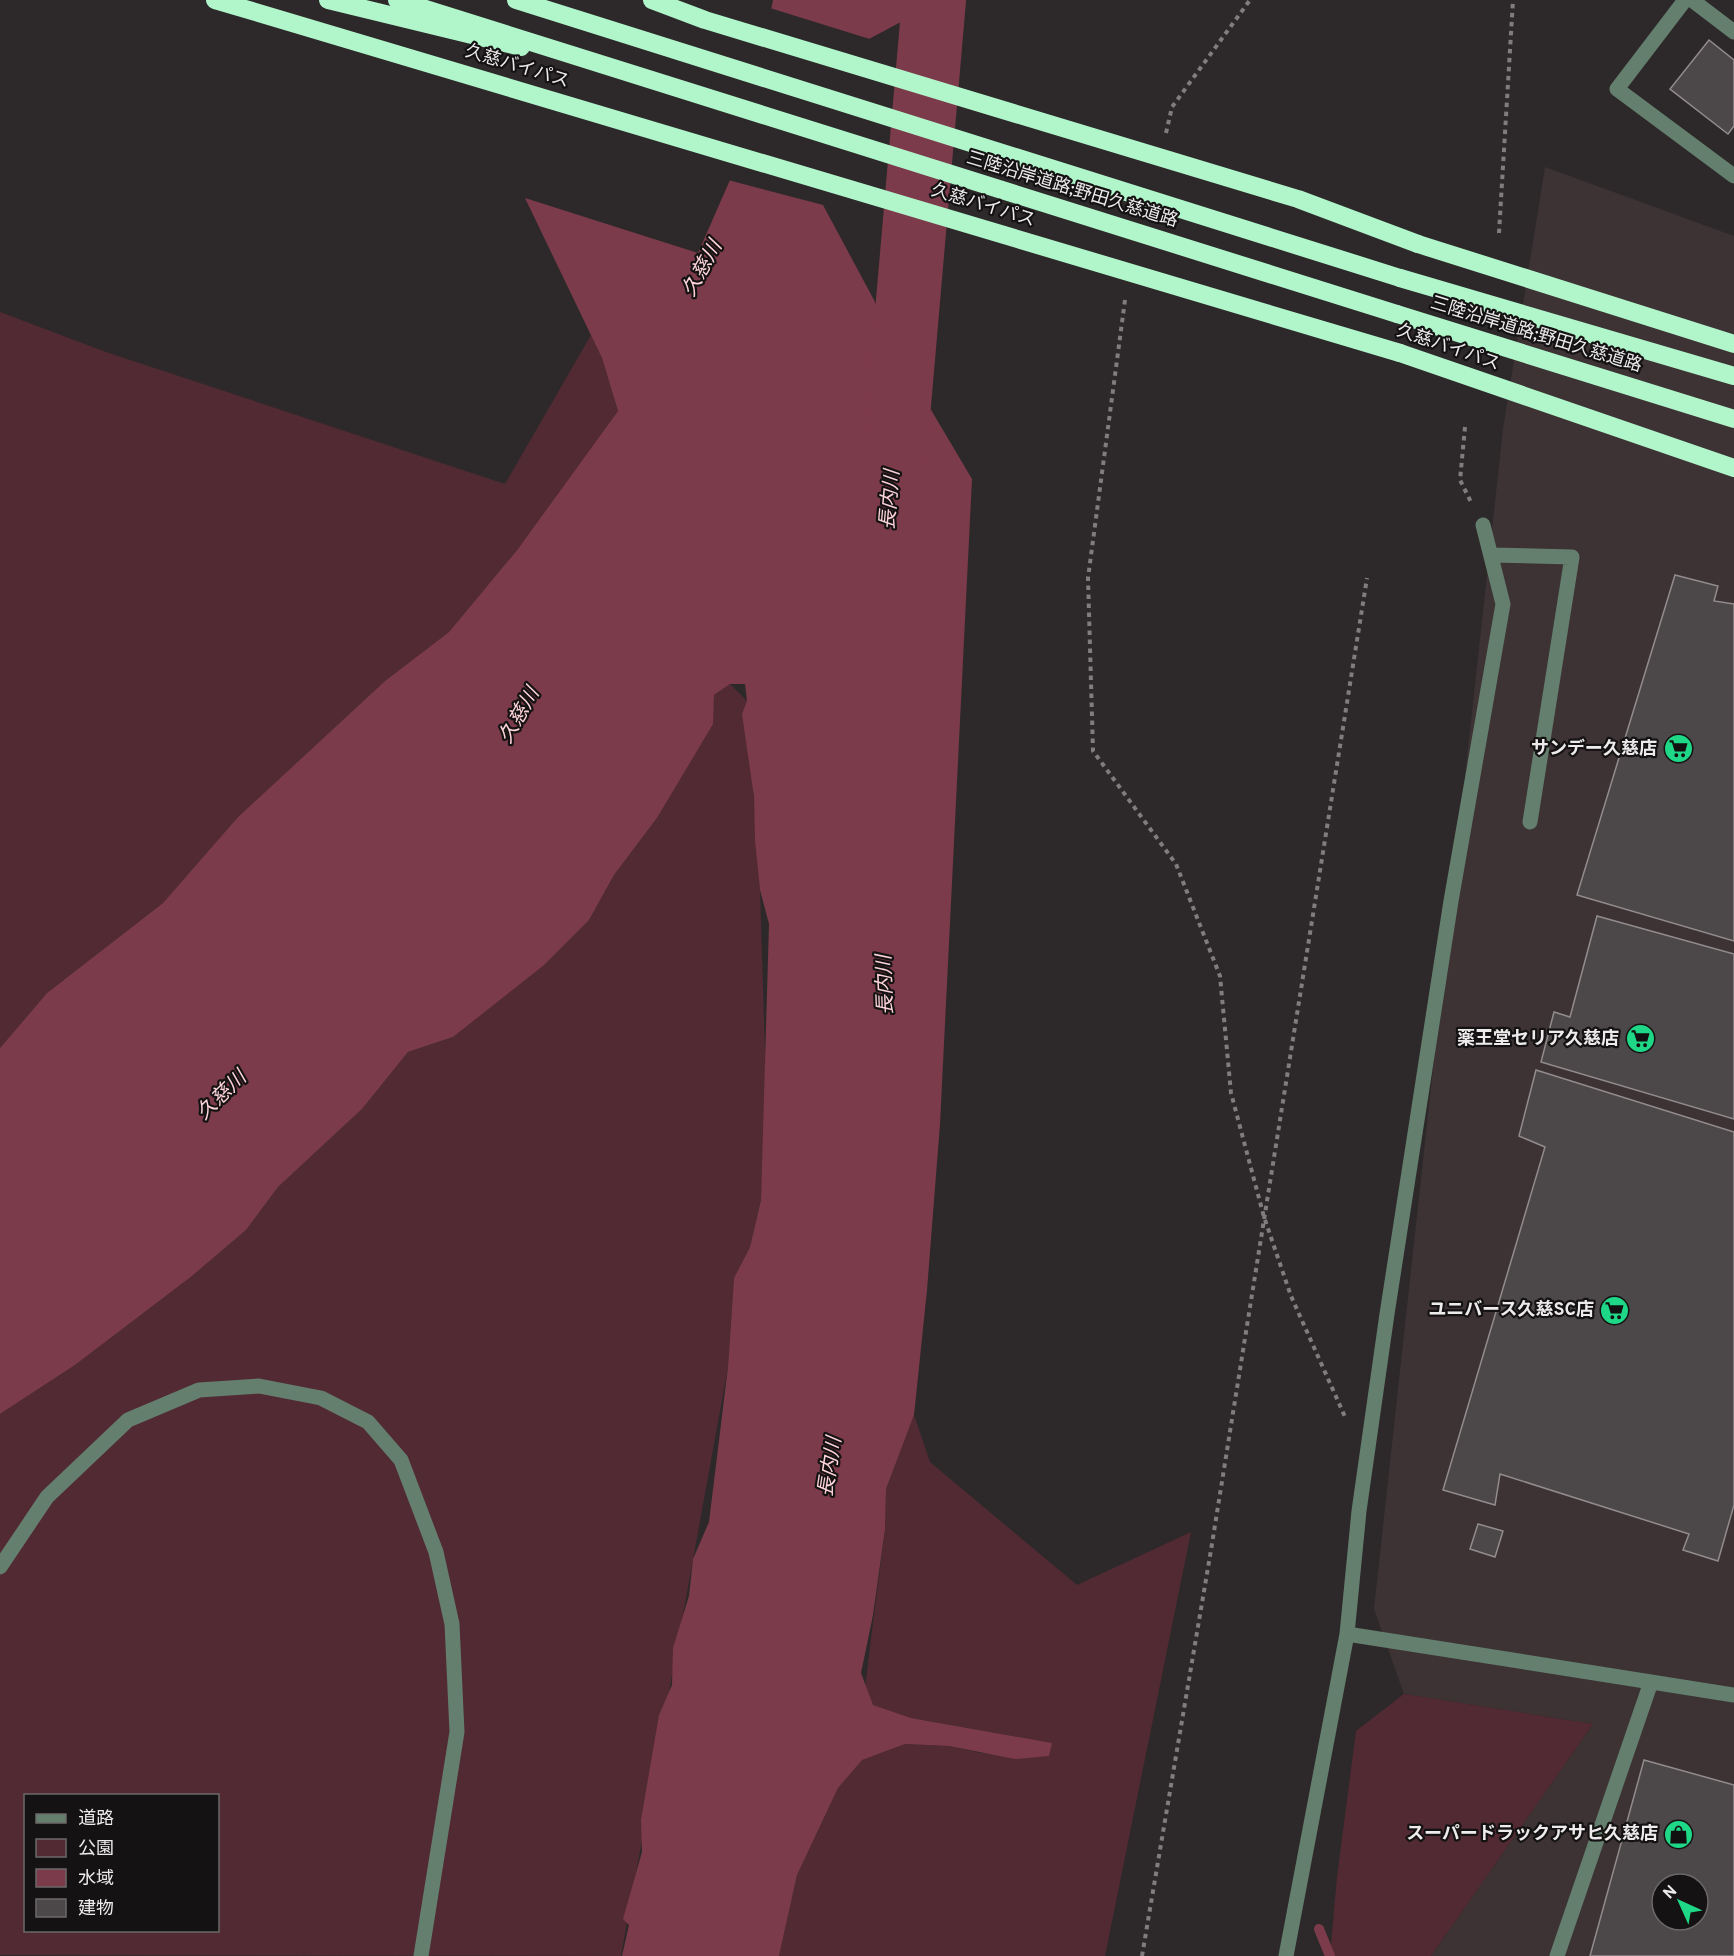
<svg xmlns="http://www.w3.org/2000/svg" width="1734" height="1956" font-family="Overpass,'Noto Sans JP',sans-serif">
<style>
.built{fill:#3d3334;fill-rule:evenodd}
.green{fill:#512a33;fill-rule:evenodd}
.water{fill:#7c3b4b}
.pier{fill:#2d292a}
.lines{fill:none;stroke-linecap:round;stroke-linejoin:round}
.stream{stroke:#7c3b4b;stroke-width:10}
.river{stroke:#7c3b4b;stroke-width:64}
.building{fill:#4c4748;stroke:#928c8d;stroke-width:1.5;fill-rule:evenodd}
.path{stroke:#807d7e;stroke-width:4;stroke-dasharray:4.5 4.5;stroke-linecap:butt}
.minor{stroke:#647f6e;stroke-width:15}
.highway{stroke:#b1f6cb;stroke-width:18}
.highway-bridge{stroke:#b1f6cb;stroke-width:18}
.labels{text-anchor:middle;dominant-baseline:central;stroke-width:4.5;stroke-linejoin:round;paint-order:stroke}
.street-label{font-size:18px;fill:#edebeb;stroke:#141212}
.poi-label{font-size:18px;font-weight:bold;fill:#edebeb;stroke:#141212;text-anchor:end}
.water-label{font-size:20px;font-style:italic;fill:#fed4db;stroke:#141212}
</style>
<rect width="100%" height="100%" fill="#2d292a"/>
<path class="built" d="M1545,167L1734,236V1956H1431L1593,1724L1404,1694L1374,1609L1503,429ZM1662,1884H1698V1920H1662Z"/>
<path class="green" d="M0,312L106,352L505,484L591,335L602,358L618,411L523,543L449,632L385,681L238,817L163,903L47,993L0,1048Z
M730,684L747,701L760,890L766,1083L761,1200L750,1247L734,1278L728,1367L621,1956L0,1955V1414L75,1365L192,1276L246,1230L278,1187L362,1109L408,1052L453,1037L589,920L614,875L657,818L712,724L714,695ZM26,1796H218V1930H26Z
M914,1415L930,1462L1077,1585L1191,1532L1105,1956H779L797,1875L838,1788L861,1760L905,1744L949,1746L981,1753L1049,1756L1051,1743L911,1718L872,1705L865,1687L885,1529L886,1489Z
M1404,1694L1593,1724L1431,1956H1330L1337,1877L1356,1731Z"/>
<path class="water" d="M773,0H942L869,39L819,159L823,205L874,300L892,344L972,479L940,1124L927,1290L914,1415L886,1489L885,1529L873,1615L861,1673L873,1705L911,1718L1052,1743L1049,1756L1015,1759L949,1746L905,1744L862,1760L838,1788L797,1875L779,1956H622L629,1925L623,1919L642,1852L641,1820L659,1715L672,1685L673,1648L689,1596L693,1559L709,1522L728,1367L734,1278L750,1247L761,1200L769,924L760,890L755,840L754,797L742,714L747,701L745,684H730L714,695L713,724L657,818L614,875L589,920L544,965L453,1037L408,1052L362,1109L278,1187L246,1230L192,1276L75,1365L0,1414V1048L47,993L163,903L238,817L385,681L449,632L518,549L618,411L602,358L525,198L698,253L744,148Z"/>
<path class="pier" d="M770,8L873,40L822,160L827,206L728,180L741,147Z"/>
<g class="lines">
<path class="stream" d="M1319,1929L1330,1956"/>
<path class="river" d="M895,451L934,0"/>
</g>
<path class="building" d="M1709,40L1734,60V126L1728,134L1670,89Z
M1675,575L1718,586L1714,601L1734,604V941L1577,895Z
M1597,916L1734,954V1119L1541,1062L1554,1012L1570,1017Z
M1536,1070L1734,1132V1505L1718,1561L1683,1550L1689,1534L1500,1474L1495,1505L1443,1490L1545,1147L1519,1136Z
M1478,1524L1503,1531L1495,1557L1470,1549Z
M1644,1760L1734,1785V1956H1590ZM1662,1884H1698V1920H1662Z"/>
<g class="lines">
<path class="path" d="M1166,133L1172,107L1250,0
M1499,233L1513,0
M1125,300L1088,578L1093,751L1176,864L1220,976L1231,1093L1264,1217L1291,1296L1346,1419
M1465,427L1460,480L1471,502
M1142,1956L1211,1550L1367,578"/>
<path class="minor" d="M1685,0L1617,89L1734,176
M1692,0L1734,32
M1491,555L1572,557L1530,822
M0,1567L47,1497L128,1420L199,1390L259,1386L321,1398L368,1422L401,1460L436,1552L452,1624L457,1732L421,1956
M1347,1634L1734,1695
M1286,1956L1347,1634L1359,1511L1387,1314L1451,901L1503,604L1483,525
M1557,1956L1651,1682"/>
<path class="highway" d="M328,0L521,47
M1418,244L1734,344
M1400,278L1734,376
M1397,314L1734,419
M1400,353L1734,468"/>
<path class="highway-bridge" d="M215,0L1400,353
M397,0L1397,314
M516,0L1400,278
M652,0L705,20L1298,199L1418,244"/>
</g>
<defs>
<symbol id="supermarket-disc" viewBox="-11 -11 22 22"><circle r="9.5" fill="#1fd887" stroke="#141212"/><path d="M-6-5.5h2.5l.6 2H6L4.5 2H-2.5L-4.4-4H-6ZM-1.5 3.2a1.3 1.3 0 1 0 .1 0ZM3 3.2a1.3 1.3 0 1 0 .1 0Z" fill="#111"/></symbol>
<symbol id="shop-disc" viewBox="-11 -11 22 22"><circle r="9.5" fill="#1fd887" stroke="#141212"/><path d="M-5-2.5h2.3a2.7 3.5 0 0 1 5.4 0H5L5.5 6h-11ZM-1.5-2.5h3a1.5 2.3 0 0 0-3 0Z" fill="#111"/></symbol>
</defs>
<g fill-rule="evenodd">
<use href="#supermarket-disc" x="1662" y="732" width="33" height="33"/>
<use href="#supermarket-disc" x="1624" y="1022" width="33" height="33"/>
<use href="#supermarket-disc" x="1598" y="1294" width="33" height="33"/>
<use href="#shop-disc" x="1662" y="1818" width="33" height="33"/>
</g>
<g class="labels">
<g class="street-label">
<text transform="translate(517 67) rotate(17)">久慈バイパス</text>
<text transform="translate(1072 190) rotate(17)">三陸沿岸道路;野田久慈道路</text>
<text transform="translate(983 206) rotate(17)">久慈バイパス</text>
<text transform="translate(1536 335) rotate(17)">三陸沿岸道路;野田久慈道路</text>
<text transform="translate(1448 348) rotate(19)">久慈バイパス</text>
</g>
<g class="poi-label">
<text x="1657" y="749">サンデー久慈店</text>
<text x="1619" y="1039">薬王堂セリア久慈店</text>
<text x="1594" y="1310">ユニバース久慈SC店</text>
<text x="1658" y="1834">スーパードラックアサヒ久慈店</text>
</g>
<g class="water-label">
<text transform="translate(703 269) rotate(-61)">久慈川</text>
<text transform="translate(891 500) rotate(-85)">長内川</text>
<text transform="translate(520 716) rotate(-60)">久慈川</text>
<text transform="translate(886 985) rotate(-92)">長内川</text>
<text transform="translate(222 1096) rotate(-44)">久慈川</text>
<text transform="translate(831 1467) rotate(-81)">長内川</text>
</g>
</g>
<rect x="24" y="1794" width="195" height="138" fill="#141212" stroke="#6b6969" stroke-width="1.5"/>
<rect x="36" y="1814" width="30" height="9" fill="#647f6e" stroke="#6b6969" stroke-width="1.5"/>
<text x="78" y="1824" font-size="18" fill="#edebeb">道路</text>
<rect x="36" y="1839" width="30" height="18" fill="#512a33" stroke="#6b6969" stroke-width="1.5"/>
<text x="78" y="1854" font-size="18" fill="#edebeb">公園</text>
<rect x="36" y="1869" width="30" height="18" fill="#7c3b4b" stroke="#6b6969" stroke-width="1.5"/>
<text x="78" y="1884" font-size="18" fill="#edebeb">水域</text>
<rect x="36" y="1899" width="30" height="18" fill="#4c4748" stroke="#6b6969" stroke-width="1.5"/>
<text x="78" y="1914" font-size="18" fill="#edebeb">建物</text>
<g transform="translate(1680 1902) rotate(315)"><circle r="28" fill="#141212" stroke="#6b6969" stroke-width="1.5"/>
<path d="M0-4.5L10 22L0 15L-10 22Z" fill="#1fd887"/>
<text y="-9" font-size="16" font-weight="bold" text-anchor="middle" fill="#edebeb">N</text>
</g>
</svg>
